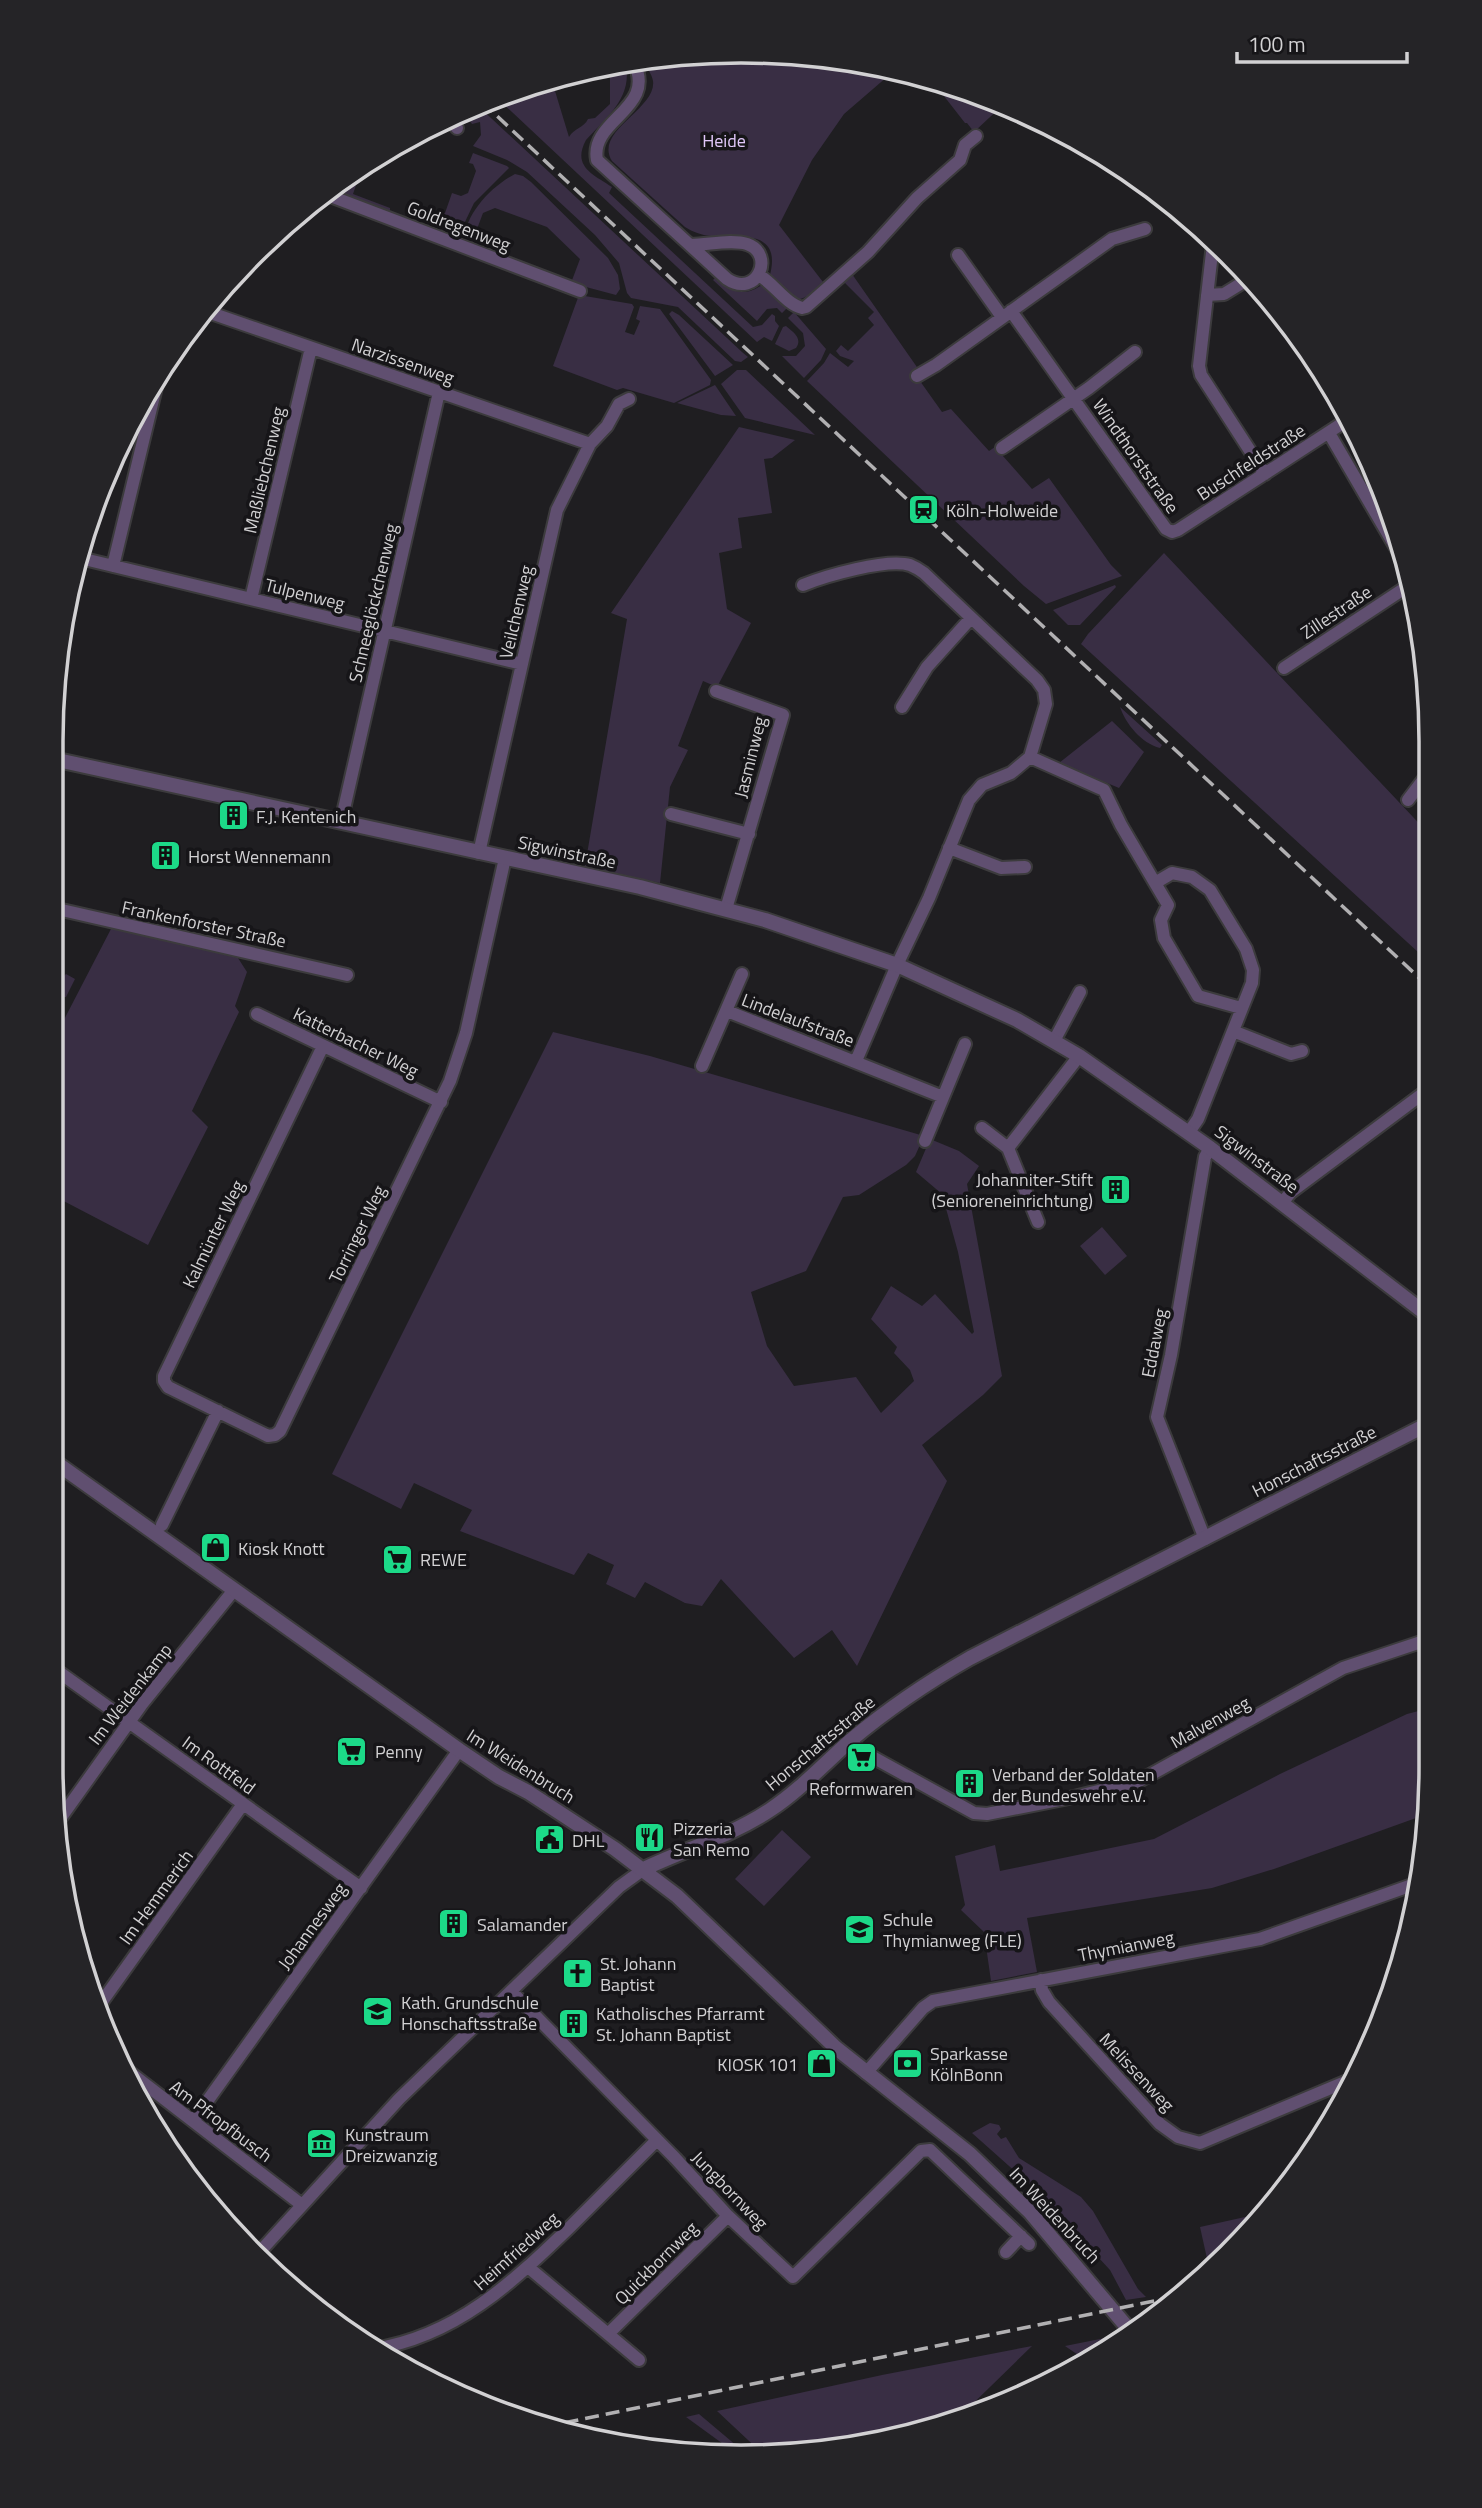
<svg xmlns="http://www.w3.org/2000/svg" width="1482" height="2508" font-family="'Titillium Web',sans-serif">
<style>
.green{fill:#392e44}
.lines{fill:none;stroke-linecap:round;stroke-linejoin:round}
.minor-casing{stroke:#3c3b3d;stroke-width:16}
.tertiary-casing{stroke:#3c3b3d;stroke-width:18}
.minor{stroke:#604f70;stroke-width:12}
.tertiary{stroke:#604f70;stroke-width:14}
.rail{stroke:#b1b0b2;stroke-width:3.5;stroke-dasharray:14 7;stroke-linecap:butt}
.labels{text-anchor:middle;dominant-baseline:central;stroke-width:7;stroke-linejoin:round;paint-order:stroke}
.park-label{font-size:18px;fill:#e1c8fa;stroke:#161518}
.street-label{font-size:18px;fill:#d2d1d3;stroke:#161518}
.poi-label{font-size:18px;fill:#d2d1d3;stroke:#161518;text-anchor:start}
.rim{fill:none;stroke:#d2d1d3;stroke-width:3.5}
</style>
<rect width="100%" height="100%" fill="#1f1e21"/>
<path class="green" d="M741,51L876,64L895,70L844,114L812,160L779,225L823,282C794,311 794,300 770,275C782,227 737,239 711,236C701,235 693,232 685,227L612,161C593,131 657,109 653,81C652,74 646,67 643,60Z
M626,67C632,98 605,119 586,140C572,166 592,174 612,187L609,193L753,327L762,325L772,314L775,316V321L779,326L772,341L764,337L757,342L496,97L546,82L555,91L569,137C574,128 584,128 588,119L595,118L610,104V76Z
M933,82L1005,103L974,132L967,123H965Z
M476,104L742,352L748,357L741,362L735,361L678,307L631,298L627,293L619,263L595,235L527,172L507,160L473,146L481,135L480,122L472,124L467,117L459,113Z
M473,153L507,166L509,168L474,203L463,226L456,229L436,221L438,216L445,213L452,193L461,196L468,193L476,171L473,164L469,163Z
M357,168L353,179L356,185L353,194L390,208V215L383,212V209L363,201L362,204L354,201L355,198L331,189Z
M515,174L523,176L531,182L608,258L618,275L620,289L616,295L571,283L580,259L547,227L495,208L483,213L471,245L463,242C466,214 489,188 515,174Z
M852,274L919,370L915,374L942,412L951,409L989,451L995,447L1032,489L1049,478L1111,565L1122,576L1046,604L1024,586L807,381L824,363L830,353L848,367L854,361L840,356L836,351L841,345L848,351L874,325L868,318L874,312L844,282L837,287Z
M715,278C730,292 745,298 763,284L789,306L782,313L777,308L767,309L757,321L713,280Z
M579,295L632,304L634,307L625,332L634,335L640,321L636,319L640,306L660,309L711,380L710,385L674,403L623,388L617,390L553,366Z
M672,311L679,315L733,365L715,376L669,314Z
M794,312L826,349L821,360L804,378L782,356H796L805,346L803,333L788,318Z
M786,326C793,332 803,338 796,348L789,351L775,344L783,327Z
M737,370H746L815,435L745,418L721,384Z
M715,385L736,416L721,415L677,403Z
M739,427L795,440L772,458L764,459L772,513L738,518L742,548L719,553L727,609L751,623L717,687L703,681L678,746L688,750L670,787L660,883L585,866L627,619L611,613Z
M1164,553L1430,835V963L1081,644L1088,634Z
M1115,585L1116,587L1080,625H1068L1053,610Z
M1120,707L1162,745L1160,748C1141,743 1126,724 1120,707Z
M1112,721L1144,752L1119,788L1059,763Z
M112,927L238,958L247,972L235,1006L239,1012L192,1111L208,1127L148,1245L54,1196V1039Z
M66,974L75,979L66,997H62L57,1000L53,998V987Z
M553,1032L650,1056L924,1136L915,1156L906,1165L859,1195L843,1197L806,1271L751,1292L767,1346L794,1386L856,1377L881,1413L914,1381L910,1370L894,1353L897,1347L871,1319L891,1286L922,1306L935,1294L972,1334L974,1332L958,1252L942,1194L916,1172L930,1139L959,1151L979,1166L967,1184L1002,1376L983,1395L922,1445L947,1481L857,1666L832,1630L794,1658L721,1579L702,1606L685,1603L645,1582L635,1598L606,1584L614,1565L588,1553L574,1575L460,1531L472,1510L414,1483L401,1509L332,1474Z
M1102,1227L1127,1256L1105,1275L1080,1246Z
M1430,1708V1813L1274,1869L1212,1888L1027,1918L1037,1972L991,1981L984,1932L961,1910L965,1905L955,1856L995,1845L1000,1871L1154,1839L1280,1774L1407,1714Z
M782,1830L811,1857L764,1906L735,1879Z
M990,2123L999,2125L1001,2129L997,2134L1001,2139L1006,2137L1019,2158L1081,2197L1093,2211L1138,2289L1146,2297L1126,2300L1110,2270L1098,2257L1081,2243L1038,2192L972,2133Z
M1263,2213L1229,2255L1210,2272L1200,2227Z
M1115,2336L1119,2341L1087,2361L1065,2346Z
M1032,2346L953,2423L831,2451L765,2456L717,2411L882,2375Z
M699,2414L750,2457H741L686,2417Z"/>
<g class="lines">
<defs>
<path id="minor" d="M633,61C659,109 589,119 597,160L727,279C757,299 776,254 747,244C731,239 708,245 691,245
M448,118L457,128
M325,194L580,291
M1213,244L1199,366L1201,375L1265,474
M958,255L1002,317
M759,275C774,284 786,304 802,308L806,307L868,252L917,198L960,160L965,145L976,136
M1207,295L1224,294L1250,278
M205,311L590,444
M1011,311L1166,529L1172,532L1178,530L1349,419
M917,376L936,365L1112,239L1145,229
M1329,433L1402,558
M1002,448L1089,388L1135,352
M80,558L522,664
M113,566L159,375
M803,585C825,576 887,558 910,565C915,567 920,570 924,573L1037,680L1044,690L1046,704L1030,757L1011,773L982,785L969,800L929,898L897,965L856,1061
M251,599L311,348
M1284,668L1408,586
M716,691L783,715L726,909
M902,707L927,667L971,618
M1030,757L1104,790L1121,825L1155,883L1172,873L1192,877L1210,890L1246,949L1253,970L1252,983L1198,1119L1189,1132
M1408,800L1430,771
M671,814L749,834
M341,822L439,392
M949,848L1001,868L1025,867
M479,853L557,510L590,444L607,426L619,404L629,399
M1155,883L1168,905L1161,920L1164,938L1198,996L1241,1008
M53,908L347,975
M727,1011L943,1097
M257,1014L441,1102
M1233,1031L1291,1054L1302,1051
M1054,1041L1080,992
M323,1046L164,1376V1381L168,1387L268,1436L275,1435L280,1431L450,1081L466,1033L505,858
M702,1066L742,974
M982,1128L1008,1148
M925,1141L965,1044
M1282,1203L1291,1192L1429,1089
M1038,1222L1008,1148L1079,1056
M162,1525L218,1411
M1205,1539L1157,1417L1171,1355L1205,1157L1210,1148
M56,1670L361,1888
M851,1740L858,1749L974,1813L987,1814L1074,1797L1139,1781L1343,1668L1430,1639
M57,1823L142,1704L234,1590
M1041,1980L1042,1990L1049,2002L1160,2124L1178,2137L1200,2143L1350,2080
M511,1991L675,2158L728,2216L793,2277L921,2151L930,2150
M96,2010L243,1804
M119,2064L302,2205
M866,2073L923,2008L933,2001L1260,1939L1415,1884
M193,2121L459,1750
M930,2150L1029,2244
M1006,2252L1021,2236
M255,2257L399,2099L619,1887L644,1869
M528,2267L639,2360
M608,2334L728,2216
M373,2349C455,2337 513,2282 570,2227C599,2198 628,2169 657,2140"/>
<path id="tertiary" d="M53,759L640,887L765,920L897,965L1017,1020L1079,1056L1210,1148L1430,1317
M55,1462L459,1750L499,1777L528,1792L615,1849L677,1896L836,2048L970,2154L1030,2212L1132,2333
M644,1869C686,1849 731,1836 770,1810C800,1790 824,1764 851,1740C888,1709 928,1682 970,1658L1430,1423"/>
</defs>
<use href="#minor" class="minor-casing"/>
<use href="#tertiary" class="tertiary-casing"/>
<use href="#minor" class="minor"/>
<use href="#tertiary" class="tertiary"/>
<path class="rail" d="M482,102L1430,988
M544,2427L1183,2295"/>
</g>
<defs>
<symbol id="station-square" viewBox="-11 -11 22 22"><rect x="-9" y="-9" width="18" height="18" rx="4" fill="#1cd988" stroke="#161518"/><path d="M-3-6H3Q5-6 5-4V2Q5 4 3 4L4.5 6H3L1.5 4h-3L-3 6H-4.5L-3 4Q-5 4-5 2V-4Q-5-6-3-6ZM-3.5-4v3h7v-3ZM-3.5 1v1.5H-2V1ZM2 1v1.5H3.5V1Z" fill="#111"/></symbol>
<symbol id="building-square" viewBox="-11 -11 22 22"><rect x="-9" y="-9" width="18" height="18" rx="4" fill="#1cd988" stroke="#161518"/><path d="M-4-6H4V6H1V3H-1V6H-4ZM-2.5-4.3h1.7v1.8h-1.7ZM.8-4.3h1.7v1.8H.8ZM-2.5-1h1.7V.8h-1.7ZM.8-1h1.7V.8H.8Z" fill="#111"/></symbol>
<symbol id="shop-square" viewBox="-11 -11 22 22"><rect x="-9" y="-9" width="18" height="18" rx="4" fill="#1cd988" stroke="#161518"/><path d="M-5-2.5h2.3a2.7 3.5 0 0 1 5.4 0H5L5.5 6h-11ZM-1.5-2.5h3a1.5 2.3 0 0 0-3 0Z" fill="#111"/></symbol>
<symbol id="supermarket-square" viewBox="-11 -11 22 22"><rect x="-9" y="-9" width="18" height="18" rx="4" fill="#1cd988" stroke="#161518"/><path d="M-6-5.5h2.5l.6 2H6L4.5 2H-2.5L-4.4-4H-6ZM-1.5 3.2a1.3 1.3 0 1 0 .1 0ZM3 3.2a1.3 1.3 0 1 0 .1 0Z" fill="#111"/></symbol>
<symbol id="restaurant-square" viewBox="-11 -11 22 22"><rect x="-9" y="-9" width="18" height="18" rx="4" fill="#1cd988" stroke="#161518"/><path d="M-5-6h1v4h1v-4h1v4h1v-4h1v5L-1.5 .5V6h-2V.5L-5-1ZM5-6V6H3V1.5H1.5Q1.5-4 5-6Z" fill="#111"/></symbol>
<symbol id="civic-square" viewBox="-11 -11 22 22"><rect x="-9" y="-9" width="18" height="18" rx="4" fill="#1cd988" stroke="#161518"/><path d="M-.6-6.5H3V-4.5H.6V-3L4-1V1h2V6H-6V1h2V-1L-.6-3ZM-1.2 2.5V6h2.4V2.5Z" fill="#111"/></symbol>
<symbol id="school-square" viewBox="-11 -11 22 22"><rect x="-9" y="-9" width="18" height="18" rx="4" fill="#1cd988" stroke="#161518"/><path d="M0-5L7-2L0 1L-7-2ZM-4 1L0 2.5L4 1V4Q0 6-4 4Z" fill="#111"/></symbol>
<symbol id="church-square" viewBox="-11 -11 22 22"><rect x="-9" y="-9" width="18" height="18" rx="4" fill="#1cd988" stroke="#161518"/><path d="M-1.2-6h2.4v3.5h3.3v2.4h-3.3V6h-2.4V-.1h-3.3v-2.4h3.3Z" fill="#111"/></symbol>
<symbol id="bank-square" viewBox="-11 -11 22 22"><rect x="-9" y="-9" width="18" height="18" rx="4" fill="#1cd988" stroke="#161518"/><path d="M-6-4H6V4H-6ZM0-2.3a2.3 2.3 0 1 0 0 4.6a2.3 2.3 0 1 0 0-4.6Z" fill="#111"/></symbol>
<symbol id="museum-square" viewBox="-11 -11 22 22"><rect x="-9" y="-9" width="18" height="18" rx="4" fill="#1cd988" stroke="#161518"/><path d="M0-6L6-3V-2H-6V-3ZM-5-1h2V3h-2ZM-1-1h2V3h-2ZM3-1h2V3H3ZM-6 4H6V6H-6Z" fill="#111"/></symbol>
</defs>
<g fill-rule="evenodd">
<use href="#station-square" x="906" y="492" width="35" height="35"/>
<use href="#building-square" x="216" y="798" width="35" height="35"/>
<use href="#building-square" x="148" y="838" width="35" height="35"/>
<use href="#building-square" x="1098" y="1172" width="35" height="35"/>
<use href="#shop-square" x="198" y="1530" width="35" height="35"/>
<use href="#supermarket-square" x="380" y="1542" width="35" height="35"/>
<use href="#supermarket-square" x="334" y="1734" width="35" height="35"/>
<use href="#supermarket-square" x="844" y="1740" width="35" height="35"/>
<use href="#building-square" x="952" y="1766" width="35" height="35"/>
<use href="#restaurant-square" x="632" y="1820" width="35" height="35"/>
<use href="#civic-square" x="532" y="1822" width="35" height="35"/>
<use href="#building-square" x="436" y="1906" width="35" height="35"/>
<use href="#school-square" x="842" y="1912" width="35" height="35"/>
<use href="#church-square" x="560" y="1956" width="35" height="35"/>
<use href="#school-square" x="360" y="1994" width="35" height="35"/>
<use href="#building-square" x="556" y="2006" width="35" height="35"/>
<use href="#bank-square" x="890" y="2046" width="35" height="35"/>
<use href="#shop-square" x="804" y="2046" width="35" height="35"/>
<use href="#museum-square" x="304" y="2126" width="35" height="35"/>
</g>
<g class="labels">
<g class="park-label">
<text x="724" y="140">Heide</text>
</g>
<g class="street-label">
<text transform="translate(459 226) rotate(21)">Goldregenweg</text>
<text transform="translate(403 361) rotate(19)">Narzissenweg</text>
<text transform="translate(1136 456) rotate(55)">Windthorststraße</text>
<text transform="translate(1251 462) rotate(-33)">Buschfeldstraße</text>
<text transform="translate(264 470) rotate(-77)">Maßliebchenweg</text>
<text transform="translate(305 594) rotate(14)">Tulpenweg</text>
<text transform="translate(373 603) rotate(-77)">Schneeglöckchenweg</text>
<text transform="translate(516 612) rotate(-77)">Veilchenweg</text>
<text transform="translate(1336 612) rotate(-34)">Zillestraße</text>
<text transform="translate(750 757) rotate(-76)">Jasminweg</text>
<text transform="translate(567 852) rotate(12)">Sigwinstraße</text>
<text transform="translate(204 924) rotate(12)">Frankenforster Straße</text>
<text transform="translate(798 1020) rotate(21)">Lindelaufstraße</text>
<text transform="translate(356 1042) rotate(26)">Katterbacher Weg</text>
<text transform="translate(1257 1159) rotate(37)">Sigwinstraße</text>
<text transform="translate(213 1234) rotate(-64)">Kalmünter Weg</text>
<text transform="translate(357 1234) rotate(-64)">Torringer Weg</text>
<text transform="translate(1154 1343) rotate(-79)">Eddaweg</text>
<text transform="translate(1314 1461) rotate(-27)">Honschaftsstraße</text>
<text transform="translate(130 1694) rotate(-52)">Im Weidenkamp</text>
<text transform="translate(1210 1722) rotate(-29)">Malvenweg</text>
<text transform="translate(820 1743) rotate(-40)">Honschaftsstraße</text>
<text transform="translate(219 1765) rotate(36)">Im Rottfeld</text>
<text transform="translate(521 1766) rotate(32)">Im Weidenbruch</text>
<text transform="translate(156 1897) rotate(-54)">Im Hemmerich</text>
<text transform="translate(312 1926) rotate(-54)">Johannesweg</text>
<text transform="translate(1126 1946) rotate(-11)">Thymianweg</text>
<text transform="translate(1137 2072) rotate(47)">Melissenweg</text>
<text transform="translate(221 2121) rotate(37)">Am Pfropfbusch</text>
<text transform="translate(730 2190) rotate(46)">Jungbornweg</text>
<text transform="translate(1055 2215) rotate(47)">Im Weidenbruch</text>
<text transform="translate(516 2251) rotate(-42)">Heimfriedweg</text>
<text transform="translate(656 2263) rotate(-45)">Quickbornweg</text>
</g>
<g class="poi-label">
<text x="946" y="510">Köln-Holweide</text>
<text x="256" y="816">F.J. Kentenich</text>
<text x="188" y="856">Horst Wennemann</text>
<text x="1093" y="1179" text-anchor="end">Johanniter-Stift<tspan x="1093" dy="21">(Senioreneinrichtung)</tspan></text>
<text x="238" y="1548">Kiosk Knott</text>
<text x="420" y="1559">REWE</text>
<text x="375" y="1751">Penny</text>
<text x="992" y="1774">Verband der Soldaten<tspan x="992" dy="21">der Bundeswehr e.V.</tspan></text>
<text x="861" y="1788" text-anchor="middle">Reformwaren</text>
<text x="673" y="1828">Pizzeria<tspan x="673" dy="21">San Remo</tspan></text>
<text x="572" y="1840">DHL</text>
<text x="883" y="1919">Schule<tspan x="883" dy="21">Thymianweg (FLE)</tspan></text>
<text x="477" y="1924">Salamander</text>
<text x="600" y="1963">St. Johann<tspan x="600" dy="21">Baptist</tspan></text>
<text x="401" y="2002">Kath. Grundschule<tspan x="401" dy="21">Honschaftsstraße</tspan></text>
<text x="596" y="2013">Katholisches Pfarramt<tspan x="596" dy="21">St. Johann Baptist</tspan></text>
<text x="930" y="2053">Sparkasse<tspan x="930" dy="21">KölnBonn</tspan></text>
<text x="798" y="2064" text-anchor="end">KIOSK 101</text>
<text x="345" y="2134">Kunstraum<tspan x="345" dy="21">Dreizwanzig</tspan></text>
</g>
</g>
<path d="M0 0H1482V2508H0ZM741 63H741A678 678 0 0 1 1419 741V1767A678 678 0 0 1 741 2445H741A678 678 0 0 1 63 1767V741A678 678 0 0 1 741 63Z" fill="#252427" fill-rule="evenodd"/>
<path class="rim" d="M741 63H741A678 678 0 0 1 1419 741V1767A678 678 0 0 1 741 2445H741A678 678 0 0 1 63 1767V741A678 678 0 0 1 741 63Z"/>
<path d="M1237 52v10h170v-10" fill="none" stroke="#d2d1d3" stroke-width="3.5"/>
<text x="1248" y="52" font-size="21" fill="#d2d1d3" stroke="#161518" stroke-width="5" paint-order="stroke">100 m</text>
</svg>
